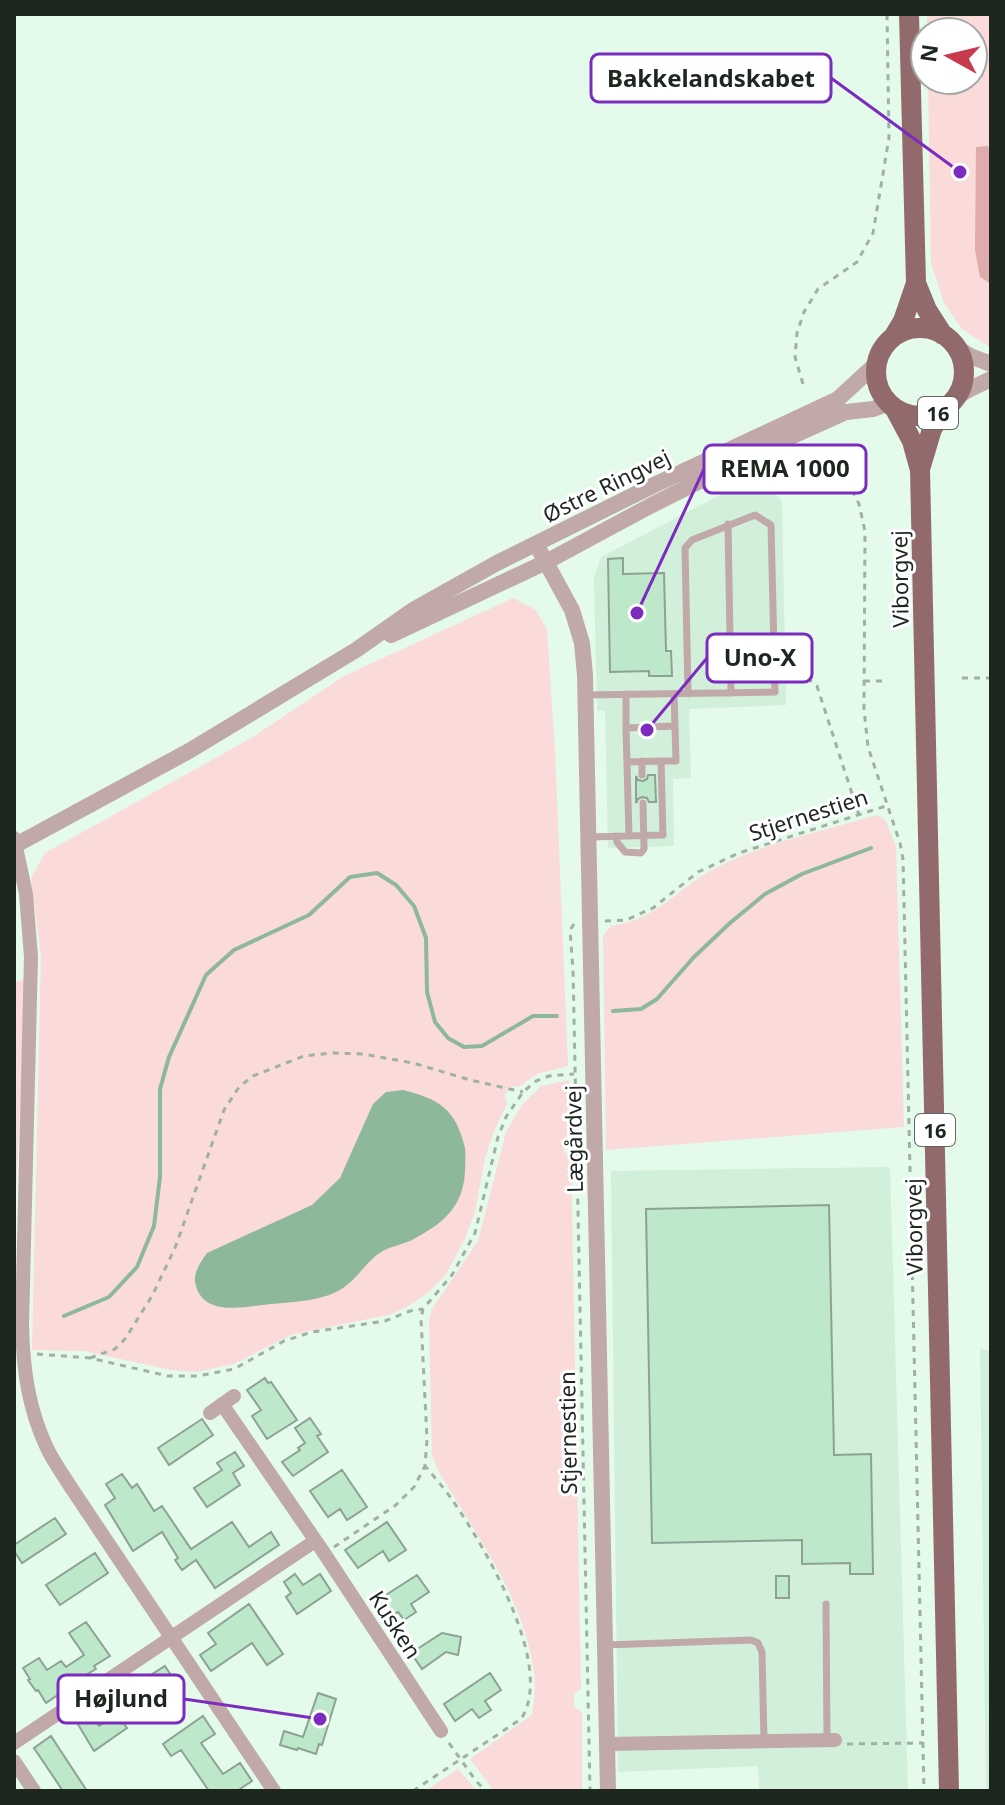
<svg xmlns="http://www.w3.org/2000/svg" width="1005" height="1805" font-family="'Noto Sans',sans-serif">
<style>
.built{fill:#d2efda}
.green{fill:#fbdada}
.forest{fill:#e0abac}
.water{fill:#8eb89a}
.lines{fill:none;stroke-linecap:round;stroke-linejoin:round}
.stream{stroke:#8eb89a;stroke-width:4}
.building{fill:#bde9ca;stroke:#8da293;stroke-width:2}
.path{stroke:#a0b1a4;stroke-width:3;stroke-dasharray:6 6;stroke-linecap:butt}
.service{stroke:#c1a8a9;stroke-width:7}
.minor{stroke:#c1a8a9;stroke-width:14}
.tertiary{stroke:#c1a8a9;stroke-width:16}
.primary{stroke:#936a6b;stroke-width:20}
.labels{text-anchor:middle;dominant-baseline:central;stroke-width:6;stroke-linejoin:round;paint-order:stroke}
.shield{fill:#fff;stroke:#626763;stroke-width:2}
.shield-label{font-size:20px;font-weight:bold;fill:#1e2620}
.street-label{font-size:22px;fill:#1e2620;stroke:#fff}
.leader{fill:none;stroke:#7b2cbf;stroke-width:3}
.callout-dot{fill:#7b2cbf;stroke:#fff;stroke-width:3}
.callout{fill:#fff;stroke:#7b2cbf;stroke-width:3}
.callout-label{font-size:24px;text-anchor:middle;font-weight:bold;fill:#1e2620}
</style>
<rect width="100%" height="100%" fill="#e4faea"/>
<path class="built" d="M774,492L782,501L786,705L689,709L691,778L673,779L674,846L608,848L605,711H597L594,577L601,557L722,494Z
M890,1167L908,1791H759L758,1766L618,1772L611,1171Z
M980,1348L991,1352V1791H986Z"/>
<path class="green" d="M927,14H991V348L962,329L944,303L931,263L928,80H973V32H927Z
M513,598L536,610L547,630L555,751L568,1066L537,1074L520,1086L509,1087L505,1095L507,1104L494,1131L485,1158L475,1212L465,1239L446,1274L429,1292L412,1304L392,1314L291,1335L234,1364L196,1372L171,1370L84,1351L32,1350L41,956L31,878L45,853L253,737L344,676Z
M877,815L886,821L896,847L904,1127L606,1150L603,935L611,926C662,919 680,883 724,864C772,841 826,830 877,815Z
M26,978L14,1234V983Z
M569,1080L570,1136L564,1138V1153L571,1156L581,1689L574,1694V1707L582,1712V1791H494L470,1759L532,1715C534,1701 536,1686 534,1672C524,1598 476,1534 439,1472L432,1456L429,1320L432,1309L478,1241L506,1132L521,1106L541,1086Z
M458,1769L477,1791H425Z"/>
<path class="forest" d="M988,146L991,156V284L980,277L975,250L976,147Z"/>
<path class="water" d="M403,1090C439,1099 456,1109 465,1148C466,1156 465,1164 465,1172C463,1208 442,1224 412,1240C403,1244 392,1246 383,1251C367,1260 358,1278 343,1288C324,1301 293,1302 271,1304C247,1306 205,1318 196,1286C192,1274 200,1263 207,1253L312,1205L340,1178L373,1104L386,1092Z"/>
<g class="lines">
<path class="stream" d="M613,1011L641,1009L657,999L694,957L730,923L765,894L802,874L871,848
M64,1316L109,1297L137,1267L154,1226L160,1177V1089L169,1057L206,975L234,950L309,915L350,877L377,873L396,885L414,906L426,938L427,992L435,1022L448,1038L464,1047L482,1046L533,1016H557"/>
</g>
<path class="building" d="M623,558V574L664,573L666,651H671L672,676H649V671L610,672L608,559Z
M648,775H655L656,802H649L647,798L642,797L638,799L636,803V776L638,780L643,781L647,779Z
M829,1205L834,1455L871,1454L873,1574H850V1563L802,1564V1540L652,1543L646,1209Z
M265,1378L268,1383L271,1382L297,1420L267,1439L252,1416L261,1410L247,1390Z
M310,1418L321,1434L317,1436L328,1452L293,1476L282,1462L300,1450L298,1448L305,1443L295,1428Z
M202,1419L213,1435L169,1465L158,1448Z
M235,1452L244,1466L233,1473L240,1485L207,1507L194,1488L222,1470L217,1463Z
M342,1470L367,1507L347,1520L340,1509L328,1517L310,1491Z
M122,1474L132,1488L137,1484L154,1511L162,1506L191,1549L232,1522L249,1547L271,1532L279,1545L215,1588L196,1560L182,1570L175,1560L178,1558L162,1532L133,1551L105,1505L115,1498L106,1484Z
M55,1518L66,1534L22,1563L14,1551V1545Z
M387,1522L406,1550L389,1561L383,1551L358,1568L345,1550Z
M95,1553L108,1573L60,1605L46,1585Z
M295,1574L303,1585L320,1574L331,1591L297,1614L286,1597L291,1593L284,1582Z
M417,1575L429,1592L411,1604L416,1612L404,1620L398,1612L387,1620L375,1602Z
M776,1576H789V1598H776Z
M249,1604L283,1654L267,1665L252,1643L211,1671L200,1655L216,1644L208,1633Z
M86,1622L110,1656L94,1666L96,1669L60,1690L62,1692L46,1703L38,1690L36,1691L28,1680L30,1679L23,1668L39,1658L47,1670L61,1661L66,1667L84,1655L69,1633Z
M442,1633L461,1637L458,1655L446,1652L422,1669L411,1653Z
M165,1666L176,1683L159,1694L169,1707L152,1719L144,1707L140,1710L124,1687L141,1676L143,1680Z
M490,1673L501,1690L485,1701L491,1710L479,1718L472,1709L455,1721L444,1704Z
M318,1693L336,1699L322,1745L319,1744L316,1754L298,1748L297,1750L280,1745L284,1731L303,1737Z
M89,1712L99,1726L117,1714L127,1728L94,1751L76,1721Z
M203,1716L215,1734L201,1743L223,1774L240,1763L252,1781L237,1791H209L181,1750L171,1756L163,1744Z
M51,1736L87,1791H63L34,1748Z"/>
<g class="lines">
<path class="path" d="M803,384L795,357L797,333L804,312L818,289L857,262L873,233L889,138L887,14
M831,447L859,504L865,531L864,709L868,747L900,843L903,859L924,1791
M783,678H807L817,686L859,815
M962,678H991
M864,681H888
M605,921L626,920L653,908L698,872L739,853L886,806
M574,924L570,930L573,970L590,1791
M37,1354L90,1358L168,1376H198L234,1369L284,1341L312,1332L385,1321L410,1311L423,1309
M90,1358L115,1349L125,1339L152,1296L175,1248L224,1110L239,1087L253,1076L304,1056L332,1053L363,1054L413,1063L470,1080L523,1092
M334,1547L396,1505L414,1487L425,1466L427,1439L421,1319L423,1309L452,1275L475,1233L498,1137L506,1117L523,1092L536,1081L549,1076L574,1074
M449,1743L476,1781L486,1791
M847,1744L923,1743
M413,1791L521,1719C556,1666 484,1546 453,1501C445,1489 435,1478 426,1467"/>
<path class="service" d="M728,524L731,693
M626,694V728
M674,694L675,726
M586,695C649,694 712,693 775,692L771,525L755,515L692,540L685,548L688,694
M642,761V775
M616,836L617,842L625,852L641,853L644,849L643,803
M629,836L626,728L675,726L676,761H661
M590,837L663,835L661,761L627,762
M826,1604L827,1741
M605,1645L751,1640L758,1643L762,1652L764,1742"/>
<path class="minor" d="M14,838L26,894L31,957L22,1325C23,1368 28,1408 47,1448C53,1461 62,1473 70,1486L274,1791
M222,1404L324,1553L441,1731
M210,1413L234,1396
M14,1743L315,1541
M607,1744L835,1740
M14,1761L34,1791"/>
<path class="tertiary" d="M956,347L970,356L991,364
M956,397L970,389L991,379
M536,544L572,610L582,643L585,675L608,1791
M391,635L546,562L650,506L766,448L846,412L873,409L887,404
M14,846L189,751L356,650L413,610L497,563L652,486L838,399L876,364"/>
<path class="primary" d="M909,14L916,283L927,310L943,335
M876 372a44 44 0 1 1 88 0a44 44 0 1 1-88 0Z
M894,336L903,321L916,283
M895,409L912,441L920,470L949,1791
M921,466L932,429L944,409"/>
</g>
<g class="labels">
<g class="shield">
<rect x="918" y="397" width="40" height="32" rx="6"/>
<rect x="915" y="1114" width="40" height="32" rx="6"/>
</g>
<g class="shield-label">
<text x="938" y="413">16</text>
<text x="935" y="1130">16</text>
</g>
<g class="street-label">
<text transform="translate(606 485) rotate(-26)">Østre Ringvej</text>
<text transform="translate(899 579) rotate(-91)">Viborgvej</text>
<text transform="translate(808 814) rotate(-18)">Stjernestien</text>
<text transform="translate(573 1139) rotate(-91)">Lægårdvej</text>
<text transform="translate(913 1227) rotate(-91)">Viborgvej</text>
<text transform="translate(567 1433) rotate(-91)">Stjernestien</text>
<text transform="translate(396 1624) rotate(57)">Kusken</text>
</g>
</g>
<path class="leader" d="M960 172L831 78M637 613L704 469M647 730L707 658M320 1719L184 1699"/>
<g class="callout-dot">
<circle cx="960" cy="172" r="8"/>
<circle cx="637" cy="613" r="8"/>
<circle cx="647" cy="730" r="8"/>
<circle cx="320" cy="1719" r="8"/>
</g>
<g class="callout">
<rect x="591" y="54" width="240" height="48" rx="8"/>
<rect x="704" y="445" width="162" height="48" rx="8"/>
<rect x="707" y="634" width="105" height="48" rx="8"/>
<rect x="58" y="1675" width="126" height="48" rx="8"/>
</g>
<g class="callout-label">
<text x="711" y="87">Bakkelandskabet</text>
<text x="785" y="477">REMA 1000</text>
<text x="760" y="666">Uno-X</text>
<text x="121" y="1707">Højlund</text>
</g>
<rect width="1005" height="1805" fill="none" stroke="#1e2620" stroke-width="32"/>
<g transform="translate(949 56) rotate(278)"><circle r="38" fill="#ffffff" stroke="#a5a8a6" stroke-width="2"/>
<path d="M0-6L14 30L0 20L-14 30Z" fill="#ca3a4f"/>
<text y="-12" font-size="22" font-weight="bold" text-anchor="middle" fill="#1e2620">N</text>
</g>
</svg>
